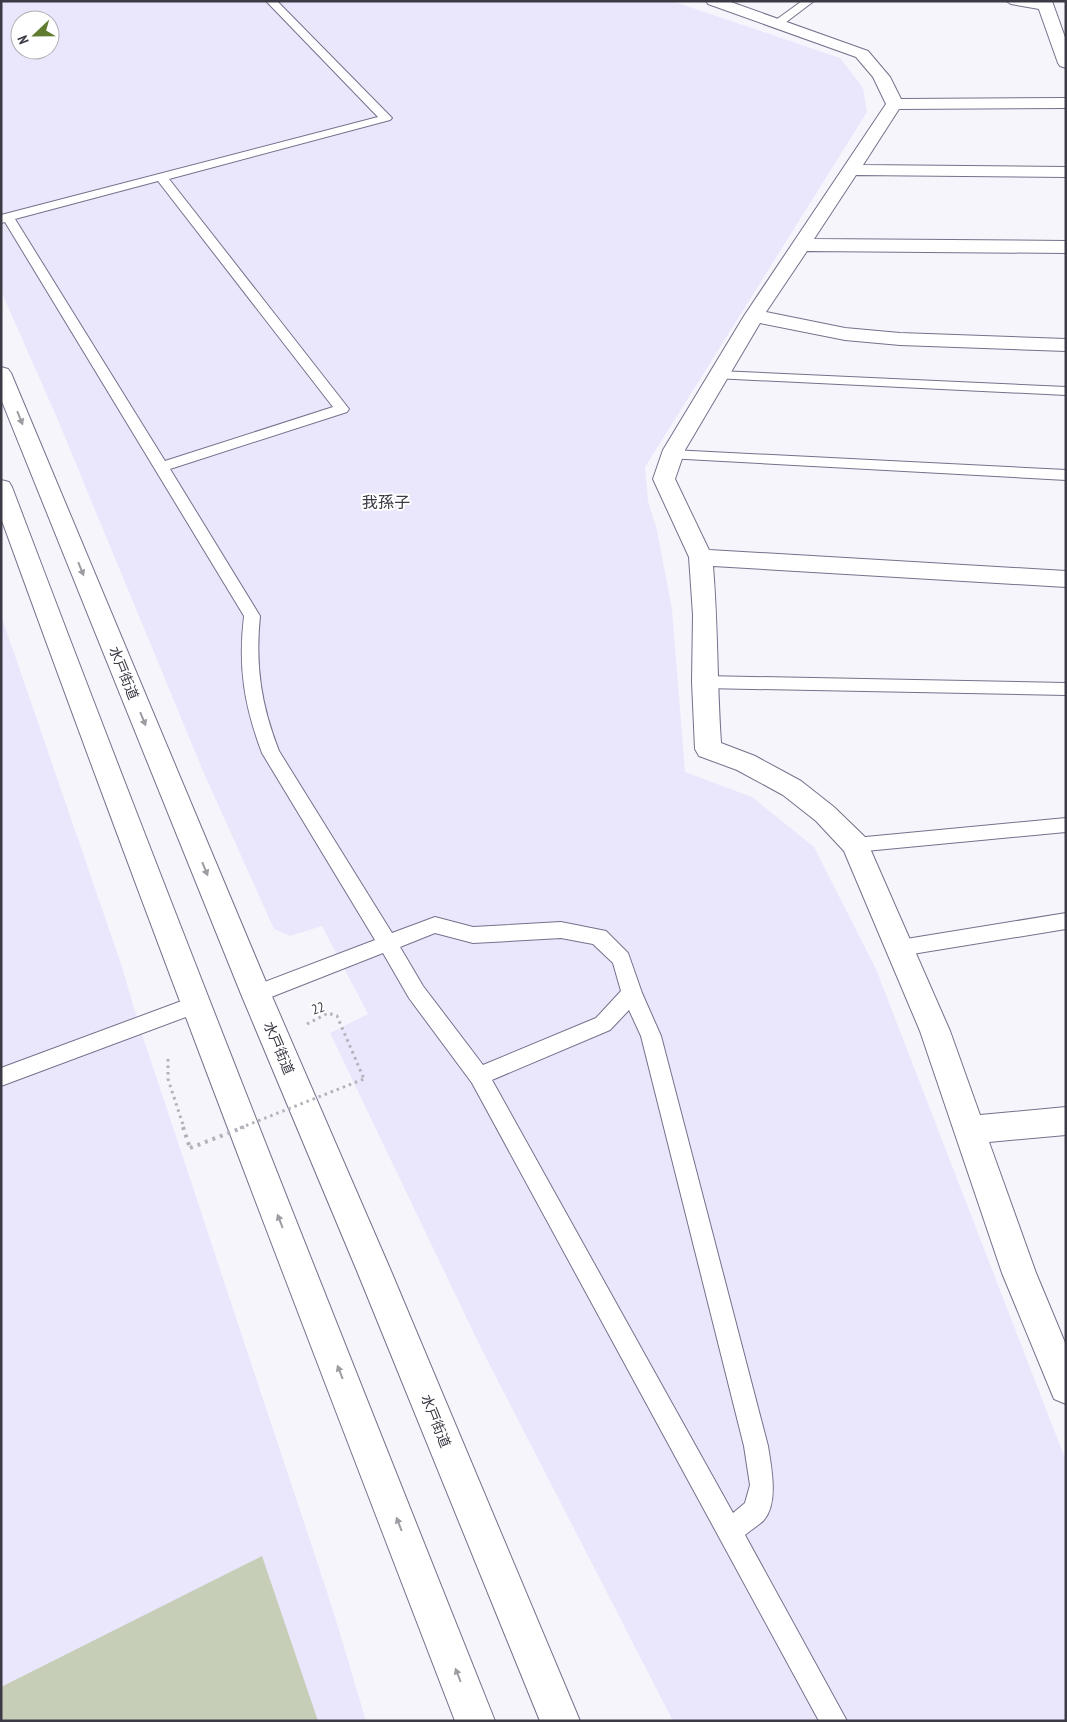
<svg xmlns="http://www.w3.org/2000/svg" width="1067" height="1722" font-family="'PT Sans Narrow','Noto Sans JP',sans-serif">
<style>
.built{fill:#eae7fd;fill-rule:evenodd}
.green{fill:#c7ceb7}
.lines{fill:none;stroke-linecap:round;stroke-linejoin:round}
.lane-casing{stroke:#75718c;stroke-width:2}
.street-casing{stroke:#75718c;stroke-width:2}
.highway-casing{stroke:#75718c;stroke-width:2}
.path-far1{stroke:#b3b2ba;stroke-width:3;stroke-dasharray:2.5 4;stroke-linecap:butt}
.path{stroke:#b3b2ba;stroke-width:4;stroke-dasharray:3 5;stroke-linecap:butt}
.lane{fill:#fff;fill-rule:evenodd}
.street{fill:#fff;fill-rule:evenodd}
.highway{fill:#fff;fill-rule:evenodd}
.path-bridge-far1{stroke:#b3b2ba;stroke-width:3;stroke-dasharray:2.5 4;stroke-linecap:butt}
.path-bridge{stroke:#b3b2ba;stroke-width:4;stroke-dasharray:3 5;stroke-linecap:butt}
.oneway{fill:#9d9ca2}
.labels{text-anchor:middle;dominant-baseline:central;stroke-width:4;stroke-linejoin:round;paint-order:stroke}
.street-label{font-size:14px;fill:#3b3a45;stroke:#fff}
.quarter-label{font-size:16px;fill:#3b3a45;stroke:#fff}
</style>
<rect width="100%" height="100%" fill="#f6f5fb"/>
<path class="built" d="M1,1H672L840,58L863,88L867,112L645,467L648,501L657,530L672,609L685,772L752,797L814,847L876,969L1066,1461V1721H673L480,1346L330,1033L368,1014L322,926L290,936L274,929L203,771L57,418L1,291ZM20,20H50V50H20Z
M1,615L121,964L139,1025L333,1610L366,1721H1Z"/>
<path class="green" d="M262,1556L318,1721H1V1687Z"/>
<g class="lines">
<defs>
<path id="lane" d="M266,1H277L392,118L390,120L169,179L349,409L347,412L170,469L260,616C255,666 261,705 279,751L392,933L435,917L473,927L561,922L606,931L628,953L642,993L661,1036L768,1446C771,1466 779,1502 764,1520C759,1525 751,1530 745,1535L847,1721H819L472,1083L409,998L383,953L256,1003L249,1000L246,994L249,988L375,940L262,753C244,705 238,667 244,616L5,222L1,223V215L378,117ZM158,181L333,407L165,461L15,219ZM435,933L473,943L561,938L593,944L613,963L621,991L596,1018L483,1065L423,986L400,947ZM629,1010L641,1036L744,1446L750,1485L745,1503L733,1513L492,1080L610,1030Z
M802,1H814L781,26H773L772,24L773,22Z
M1006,1H1030L1049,5L1050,7L1045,10L1011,4Z
M719,371L1066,387V395L714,378L712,375Z
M672,450L1066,470V480L667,458L665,455L667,452Z
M704,676L1066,683V695L704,688L698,686L695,682L698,678Z
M1066,818V832L855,852L848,850L846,845L848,840L855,838Z
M1066,913V929L900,956L893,954L890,948L893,942L900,940Z
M195,996L202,999L205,1005L202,1011L1,1086V1068Z"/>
<path id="street" d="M706,1H728L868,51L890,77L901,99L1066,98V108L899,109L863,165L1066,167V177L856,175L814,239L1066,241V253L807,251L766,312L845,328L900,333L1066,339V351L900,345L845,340L760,323L685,450L675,479L709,550L1066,571V587L713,566C718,625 717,684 721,743L755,756L801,781L834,807L865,837L950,1031L980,1115L1066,1107V1135L989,1142L1036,1273L1066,1345V1404L1054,1399L1002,1273L920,1031L844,851L816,821L783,795L737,770L699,756L695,749L692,682L693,615L689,557L653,479L663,450L744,316L886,104L873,77L856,57L708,4Z
M1036,1H1052L1066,40V68L1060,66L1058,63Z"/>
<path id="highway" d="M1,367L8,369L11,373L271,994L391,1271L580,1721H540L357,1271L241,994L1,399Z
M1,480L9,482L12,487C168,900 331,1310 495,1721H455C301,1321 147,921 1,518Z"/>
</defs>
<use href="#lane" class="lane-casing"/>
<use href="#street" class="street-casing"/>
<use href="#highway" class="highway-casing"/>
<path class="path-far1" d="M307,1024L328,1013L337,1016L364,1079
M168,1059V1079L184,1128"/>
<path class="path" d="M183,1127L190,1148"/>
<use href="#lane" class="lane"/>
<use href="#street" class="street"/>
<use href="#highway" class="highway"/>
<path class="path-bridge-far1" d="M240,1128L364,1079"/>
<path class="path-bridge" d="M190,1148L244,1127"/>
</g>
<defs><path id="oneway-solid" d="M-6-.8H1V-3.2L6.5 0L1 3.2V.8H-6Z" transform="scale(1.25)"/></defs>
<g class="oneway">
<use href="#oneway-solid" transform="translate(20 418) rotate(68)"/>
<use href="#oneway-solid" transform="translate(81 569) rotate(68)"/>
<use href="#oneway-solid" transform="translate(143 719) rotate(68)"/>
<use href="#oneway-solid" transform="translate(205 869) rotate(68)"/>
<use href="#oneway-solid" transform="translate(280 1221) rotate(-111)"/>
<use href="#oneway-solid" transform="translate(340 1372) rotate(-111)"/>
<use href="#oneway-solid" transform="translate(399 1524) rotate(-111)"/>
<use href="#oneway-solid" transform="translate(458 1675) rotate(-111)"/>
</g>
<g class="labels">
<g class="street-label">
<text transform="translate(124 673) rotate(68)">水戸街道</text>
<text transform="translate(318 1008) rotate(-18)">22</text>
<text transform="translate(279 1048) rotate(67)">水戸街道</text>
<text transform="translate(436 1421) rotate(68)">水戸街道</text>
</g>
<g class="quarter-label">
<text x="386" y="502">我孫子</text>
</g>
</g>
<rect width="1067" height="1722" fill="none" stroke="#3b3a45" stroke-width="5"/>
<g transform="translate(35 35) rotate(248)"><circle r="24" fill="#ffffff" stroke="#b1b0b5"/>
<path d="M0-4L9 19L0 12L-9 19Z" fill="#5f7c31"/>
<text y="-8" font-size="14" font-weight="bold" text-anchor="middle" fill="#3b3a45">N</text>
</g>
</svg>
